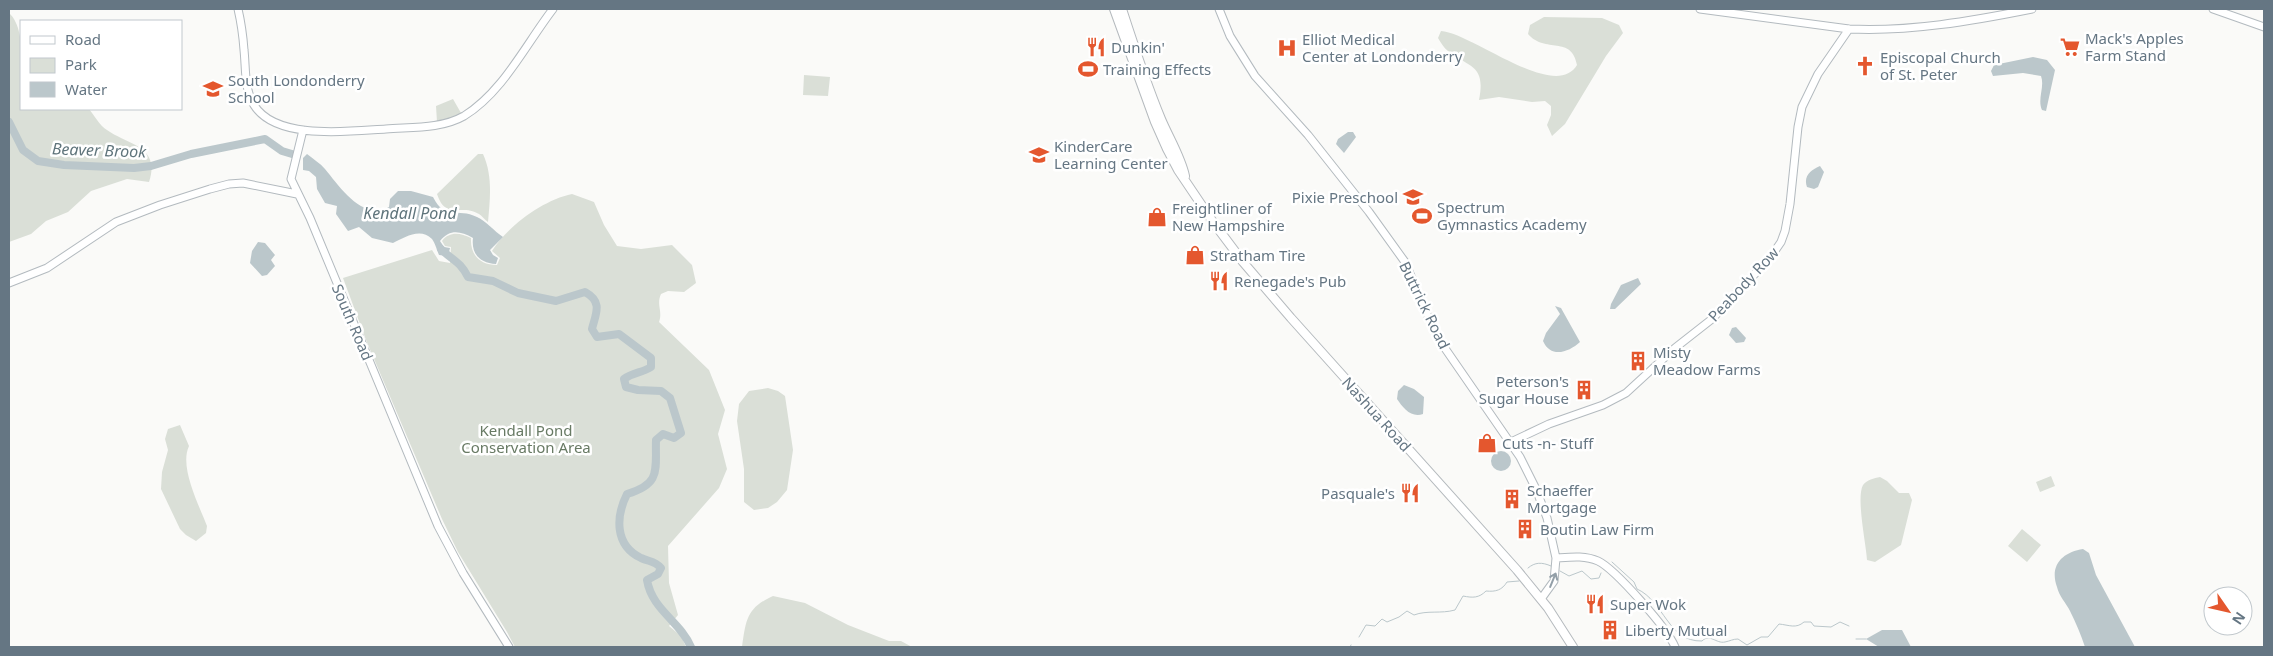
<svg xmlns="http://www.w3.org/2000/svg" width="2273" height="656" font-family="'Noto Sans',sans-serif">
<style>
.green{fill:#dadfd7}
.water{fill:#bbc7cb}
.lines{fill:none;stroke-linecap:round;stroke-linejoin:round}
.stream{stroke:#bbc7cb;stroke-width:1}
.river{stroke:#bbc7cb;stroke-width:8}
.secondary-casing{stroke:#b3babf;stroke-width:9}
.primary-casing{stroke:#b5babe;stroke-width:10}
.secondary{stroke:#fff;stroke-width:7}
.primary{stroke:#fff;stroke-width:8}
.oneway{stroke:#939fa8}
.labels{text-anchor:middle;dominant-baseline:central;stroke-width:5;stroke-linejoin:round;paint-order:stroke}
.poi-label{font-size:15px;fill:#657683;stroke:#fff;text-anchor:start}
.street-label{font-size:15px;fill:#657683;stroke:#fff}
.park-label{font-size:15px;fill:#687a64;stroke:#fff}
.water-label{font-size:16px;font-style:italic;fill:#60757c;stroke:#fff}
</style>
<rect width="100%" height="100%" fill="#fafaf8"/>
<path class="green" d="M9,13C28,29 21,84 21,109H89C94,115 100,126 107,130C128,145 161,146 149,182L127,179L91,191L68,212L46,221L31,234L9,242Z
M1544,17L1602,18L1619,25L1623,33L1606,56L1565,124L1552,136L1547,125L1551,115V106L1545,101L1532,102L1499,97L1479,100C1486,65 1470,68 1448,51C1444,48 1441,43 1438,38L1441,31C1472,33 1555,102 1577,65C1572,35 1545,54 1528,34L1530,25Z
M804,75L830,77L828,96L803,95Z
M453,99L461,113L455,117L437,122L436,106Z
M478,154H483C493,176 490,199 488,222C485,220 482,216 479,214C461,203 446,221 437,194Z
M572,194L594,202L604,225L617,246L641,249L672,245L692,265L696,283L684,292L668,291L661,294C656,305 663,311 659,322L709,370L725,410L718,434L727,469L719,488L668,546L669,583L678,615L669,626L681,636L686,647H515L507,632L458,552L442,519L366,340L343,278L432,250L439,261L450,263L451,247L445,246L442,241C450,231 460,233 471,238C470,255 480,265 497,265L500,258L492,251C508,226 543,200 572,194Z
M768,388L778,391L785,396L793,450L787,490L777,502L768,508L754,510L744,502V469L737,421L739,404L749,391Z
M180,425L189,446C179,467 199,505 207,526L206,533L196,541L186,535L180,529L161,489L162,472L168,450L165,439L168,429Z
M2051,476L2055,486L2040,492L2036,482Z
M1880,477L1887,481L1899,493H1909L1912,500L1901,545L1875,562L1867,560C1866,543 1856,498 1863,485C1867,480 1874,478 1880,477Z
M2022,529L2041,545L2027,562L2008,546Z
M773,596L805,603L848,625L889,641H901L912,647H742C746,621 746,608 773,596Z"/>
<path class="water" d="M2033,57L2047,60L2055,70L2046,111L2042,110C2037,99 2045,87 2041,76L2023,73L1993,76L1991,71L1994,65Z
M1348,132H1353L1356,137L1344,153L1336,144L1338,139Z
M307,154C313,159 320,163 325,169C340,187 362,221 389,207L390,199L398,191H411L433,197C446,222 457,207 477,217C486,221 494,231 503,237L490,250L493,255L498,258L496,264C480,263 471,254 473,238C460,231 450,229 440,241L444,247L450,248L448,256L439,255C437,250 435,243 432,239C420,227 404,238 393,243L372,238L359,227L348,231L336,214L337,206L325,203L317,189L316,177L309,171L303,170V158Z
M1820,166L1824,172L1818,187L1814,189L1807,187C1803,176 1811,170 1820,166Z
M258,242L265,243L275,255L271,260L275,266L267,275L262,276L250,263L252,251Z
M1638,278L1641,284L1615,309H1610L1611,304L1621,285Z
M1555,306L1561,308L1580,342C1569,352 1551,359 1543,341L1546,333L1560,314Z
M1736,327L1746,338L1744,342L1736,343L1729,335L1732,328Z
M1404,385L1414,389L1424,397L1423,414C1411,418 1403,408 1397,399L1398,391Z
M1491 461a10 10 0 1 1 20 0a10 10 0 1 1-20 0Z
M2083,549L2089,553L2096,575L2135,647H2085C2081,635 2076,623 2070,611C2066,603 2059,596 2057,587C2049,565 2063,552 2083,549Z
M1882,630H1902L1911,647H1879L1866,639Z"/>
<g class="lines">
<path class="stream" d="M1612,562L1634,582L1637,589C1664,601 1668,642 1702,641C1710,633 1716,644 1725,642C1730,641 1733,639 1738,639L1747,645L1761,637H1768L1779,624C1789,625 1796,629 1804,622H1811L1814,626L1831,627L1840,622L1849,626
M1528,568C1535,562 1542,562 1551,566
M1560,571L1569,576L1582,571L1591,579L1599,578L1601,573
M1359,637L1366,625L1375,626L1382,619L1387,622L1399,617L1407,611L1414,615C1427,610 1441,614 1455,610L1463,596C1473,598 1479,598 1486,591C1496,592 1502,590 1507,582L1519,581
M1856,639H1866
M1350,647L1351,645"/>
<path class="river" d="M9,122L23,150L38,161L64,165L134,168L151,166L191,154L265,139L282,151L292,154
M441,249C453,261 460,261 468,277L493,281L518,293L556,301L585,292C603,302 596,313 592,329L597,337L619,334L651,358V367C642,373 633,372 624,379L626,387L638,390L661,391L670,398L681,433L674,438L663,434L656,440C655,469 662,484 627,494C616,516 614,545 641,558C650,562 655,561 661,568L658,574L647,580C652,610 680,621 691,647"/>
<defs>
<path id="secondary" d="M238,9C241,22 243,36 244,50C246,68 244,89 254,105C276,141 351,131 386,129C412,127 441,129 464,116C503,92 526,44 553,9
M1219,9L1230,36L1255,76L1308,135L1369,212L1405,262L1430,321L1442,344L1520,457L1536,489L1547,518L1556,558L1554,581L1541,599
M1700,9L1849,29C1909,32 1972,21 2032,9
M2213,9L2264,27
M303,130L291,179L310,218L438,526L463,573L509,647
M9,283L47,268L116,222L160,205L210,189L229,184L243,183L297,194
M1511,442L1549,424L1603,405L1626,393L1675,348L1712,319L1770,258L1781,242L1785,231L1790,204L1798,127L1802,107L1818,74L1849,29
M1556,558C1570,557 1585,555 1598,561C1615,569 1668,629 1675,647"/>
<path id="primary" d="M1114,9L1155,122L1167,149L1178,170L1213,222L1243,262L1291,318L1517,570L1548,608L1573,647
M1122,9C1134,46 1146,83 1161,119C1169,138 1181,157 1185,176"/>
</defs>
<use href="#secondary" class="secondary-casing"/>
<use href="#primary" class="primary-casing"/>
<use href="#secondary" class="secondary"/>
<use href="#primary" class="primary"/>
</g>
<defs><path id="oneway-shaft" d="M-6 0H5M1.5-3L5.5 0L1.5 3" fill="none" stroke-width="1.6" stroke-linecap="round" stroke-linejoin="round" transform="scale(1.25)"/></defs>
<use class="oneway" href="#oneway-shaft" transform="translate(1553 580) rotate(-68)"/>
<defs>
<symbol id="restaurant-bare" viewBox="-9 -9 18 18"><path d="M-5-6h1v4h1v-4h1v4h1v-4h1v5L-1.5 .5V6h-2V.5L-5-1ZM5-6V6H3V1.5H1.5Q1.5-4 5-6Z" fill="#e4572e" stroke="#fff" stroke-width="2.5" paint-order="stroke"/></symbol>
<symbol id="supermarket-bare" viewBox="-9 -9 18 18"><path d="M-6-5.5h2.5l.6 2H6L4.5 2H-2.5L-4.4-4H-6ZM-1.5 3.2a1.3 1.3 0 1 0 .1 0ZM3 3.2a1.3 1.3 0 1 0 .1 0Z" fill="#e4572e" stroke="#fff" stroke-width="2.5" paint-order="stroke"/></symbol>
<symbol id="hospital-bare" viewBox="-9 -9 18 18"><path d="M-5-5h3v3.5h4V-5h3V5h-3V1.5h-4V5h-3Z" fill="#e4572e" stroke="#fff" stroke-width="2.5" paint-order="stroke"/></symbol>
<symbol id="church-bare" viewBox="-9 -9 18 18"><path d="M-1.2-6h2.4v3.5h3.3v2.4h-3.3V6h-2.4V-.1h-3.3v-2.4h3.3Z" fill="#e4572e" stroke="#fff" stroke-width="2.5" paint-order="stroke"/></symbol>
<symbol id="stadium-bare" viewBox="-9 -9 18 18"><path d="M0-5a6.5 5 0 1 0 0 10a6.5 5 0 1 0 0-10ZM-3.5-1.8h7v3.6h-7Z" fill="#e4572e" stroke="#fff" stroke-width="2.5" paint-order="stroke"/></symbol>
<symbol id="school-bare" viewBox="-9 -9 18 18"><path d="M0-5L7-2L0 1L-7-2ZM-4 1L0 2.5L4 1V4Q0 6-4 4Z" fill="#e4572e" stroke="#fff" stroke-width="2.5" paint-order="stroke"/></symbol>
<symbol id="shop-bare" viewBox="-9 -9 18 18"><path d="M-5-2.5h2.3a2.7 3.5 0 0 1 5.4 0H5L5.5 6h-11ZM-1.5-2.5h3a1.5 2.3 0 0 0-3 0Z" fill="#e4572e" stroke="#fff" stroke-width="2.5" paint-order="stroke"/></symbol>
<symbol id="building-bare" viewBox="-9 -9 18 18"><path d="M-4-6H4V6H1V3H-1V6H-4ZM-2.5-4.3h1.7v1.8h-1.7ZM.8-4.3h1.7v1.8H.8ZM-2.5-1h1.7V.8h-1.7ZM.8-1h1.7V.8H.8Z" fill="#e4572e" stroke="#fff" stroke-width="2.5" paint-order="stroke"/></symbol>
</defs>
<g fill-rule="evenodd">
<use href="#restaurant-bare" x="1082" y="33" width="28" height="28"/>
<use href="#supermarket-bare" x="2056" y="33" width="28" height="28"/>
<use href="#hospital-bare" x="1273" y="34" width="28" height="28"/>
<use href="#church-bare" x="1851" y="52" width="28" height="28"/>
<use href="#stadium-bare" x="1074" y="55" width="28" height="28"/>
<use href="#school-bare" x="199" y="75" width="28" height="28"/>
<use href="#school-bare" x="1025" y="141" width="28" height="28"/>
<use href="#school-bare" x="1399" y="183" width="28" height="28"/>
<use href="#stadium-bare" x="1408" y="202" width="28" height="28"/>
<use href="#shop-bare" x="1143" y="203" width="28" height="28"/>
<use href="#shop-bare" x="1181" y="241" width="28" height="28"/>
<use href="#restaurant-bare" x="1205" y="267" width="28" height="28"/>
<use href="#building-bare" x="1624" y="347" width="28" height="28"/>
<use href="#building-bare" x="1570" y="376" width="28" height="28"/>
<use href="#shop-bare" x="1473" y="429" width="28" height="28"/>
<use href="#restaurant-bare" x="1396" y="479" width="28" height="28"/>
<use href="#building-bare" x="1498" y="485" width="28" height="28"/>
<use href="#building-bare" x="1511" y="515" width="28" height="28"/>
<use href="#restaurant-bare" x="1581" y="590" width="28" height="28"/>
<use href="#building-bare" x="1596" y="616" width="28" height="28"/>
</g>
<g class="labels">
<g class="poi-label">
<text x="2085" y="38">Mack's Apples<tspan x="2085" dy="17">Farm Stand</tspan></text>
<text x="1302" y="39">Elliot Medical<tspan x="1302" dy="17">Center at Londonderry</tspan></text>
<text x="1111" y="47">Dunkin'</text>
<text x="1880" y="57">Episcopal Church<tspan x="1880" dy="17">of St. Peter</tspan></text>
<text x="1103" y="69">Training Effects</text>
<text x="228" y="80">South Londonderry<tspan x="228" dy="17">School</tspan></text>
<text x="1054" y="146">KinderCare<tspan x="1054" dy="17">Learning Center</tspan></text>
<text x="1398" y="197" text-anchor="end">Pixie Preschool</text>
<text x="1437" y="207">Spectrum<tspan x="1437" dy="17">Gymnastics Academy</tspan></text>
<text x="1172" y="208">Freightliner of<tspan x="1172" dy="17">New Hampshire</tspan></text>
<text x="1210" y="255">Stratham Tire</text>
<text x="1234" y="281">Renegade's Pub</text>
<text x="1653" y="352">Misty<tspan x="1653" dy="17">Meadow Farms</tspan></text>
<text x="1569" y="381" text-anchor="end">Peterson's<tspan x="1569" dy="17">Sugar House</tspan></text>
<text x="1502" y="443">Cuts -n- Stuff</text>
<text x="1527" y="490">Schaeffer<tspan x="1527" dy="17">Mortgage</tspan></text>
<text x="1395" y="493" text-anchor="end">Pasquale's</text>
<text x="1540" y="529">Boutin Law Firm</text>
<text x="1610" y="604">Super Wok</text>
<text x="1625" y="630">Liberty Mutual</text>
</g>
<g class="street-label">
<text transform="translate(1743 284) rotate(-47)">Peabody Row</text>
<text transform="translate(1425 305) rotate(64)">Buttrick Road</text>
<text transform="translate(353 322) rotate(67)">South Road</text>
<text transform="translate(1377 414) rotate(48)">Nashua Road</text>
</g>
<g class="park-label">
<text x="526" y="430">Kendall Pond<tspan x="526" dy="17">Conservation Area</tspan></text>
</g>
<g class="water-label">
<text transform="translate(99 150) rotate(2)">Beaver Brook</text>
<text x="410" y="213">Kendall Pond</text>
</g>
</g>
<rect width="2273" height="656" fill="none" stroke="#657683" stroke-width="20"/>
<rect x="20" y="20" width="162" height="90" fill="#ffffff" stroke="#c1c8cd"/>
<rect x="30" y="36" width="25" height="8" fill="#ffffff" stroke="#c1c8cd"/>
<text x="65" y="45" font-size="15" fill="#657683">Road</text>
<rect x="30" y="58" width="25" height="15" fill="#dadfd7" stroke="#c1c8cd"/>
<text x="65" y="70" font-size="15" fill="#657683">Park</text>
<rect x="30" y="82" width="25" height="15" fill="#bbc7cb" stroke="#c1c8cd"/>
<text x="65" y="95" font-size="15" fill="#657683">Water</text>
<g transform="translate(2228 611) rotate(124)"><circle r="24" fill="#ffffff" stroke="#c1c8cd"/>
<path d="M0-4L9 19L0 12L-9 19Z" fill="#e4572e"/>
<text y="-8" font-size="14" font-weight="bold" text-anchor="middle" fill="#657683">N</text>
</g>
</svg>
